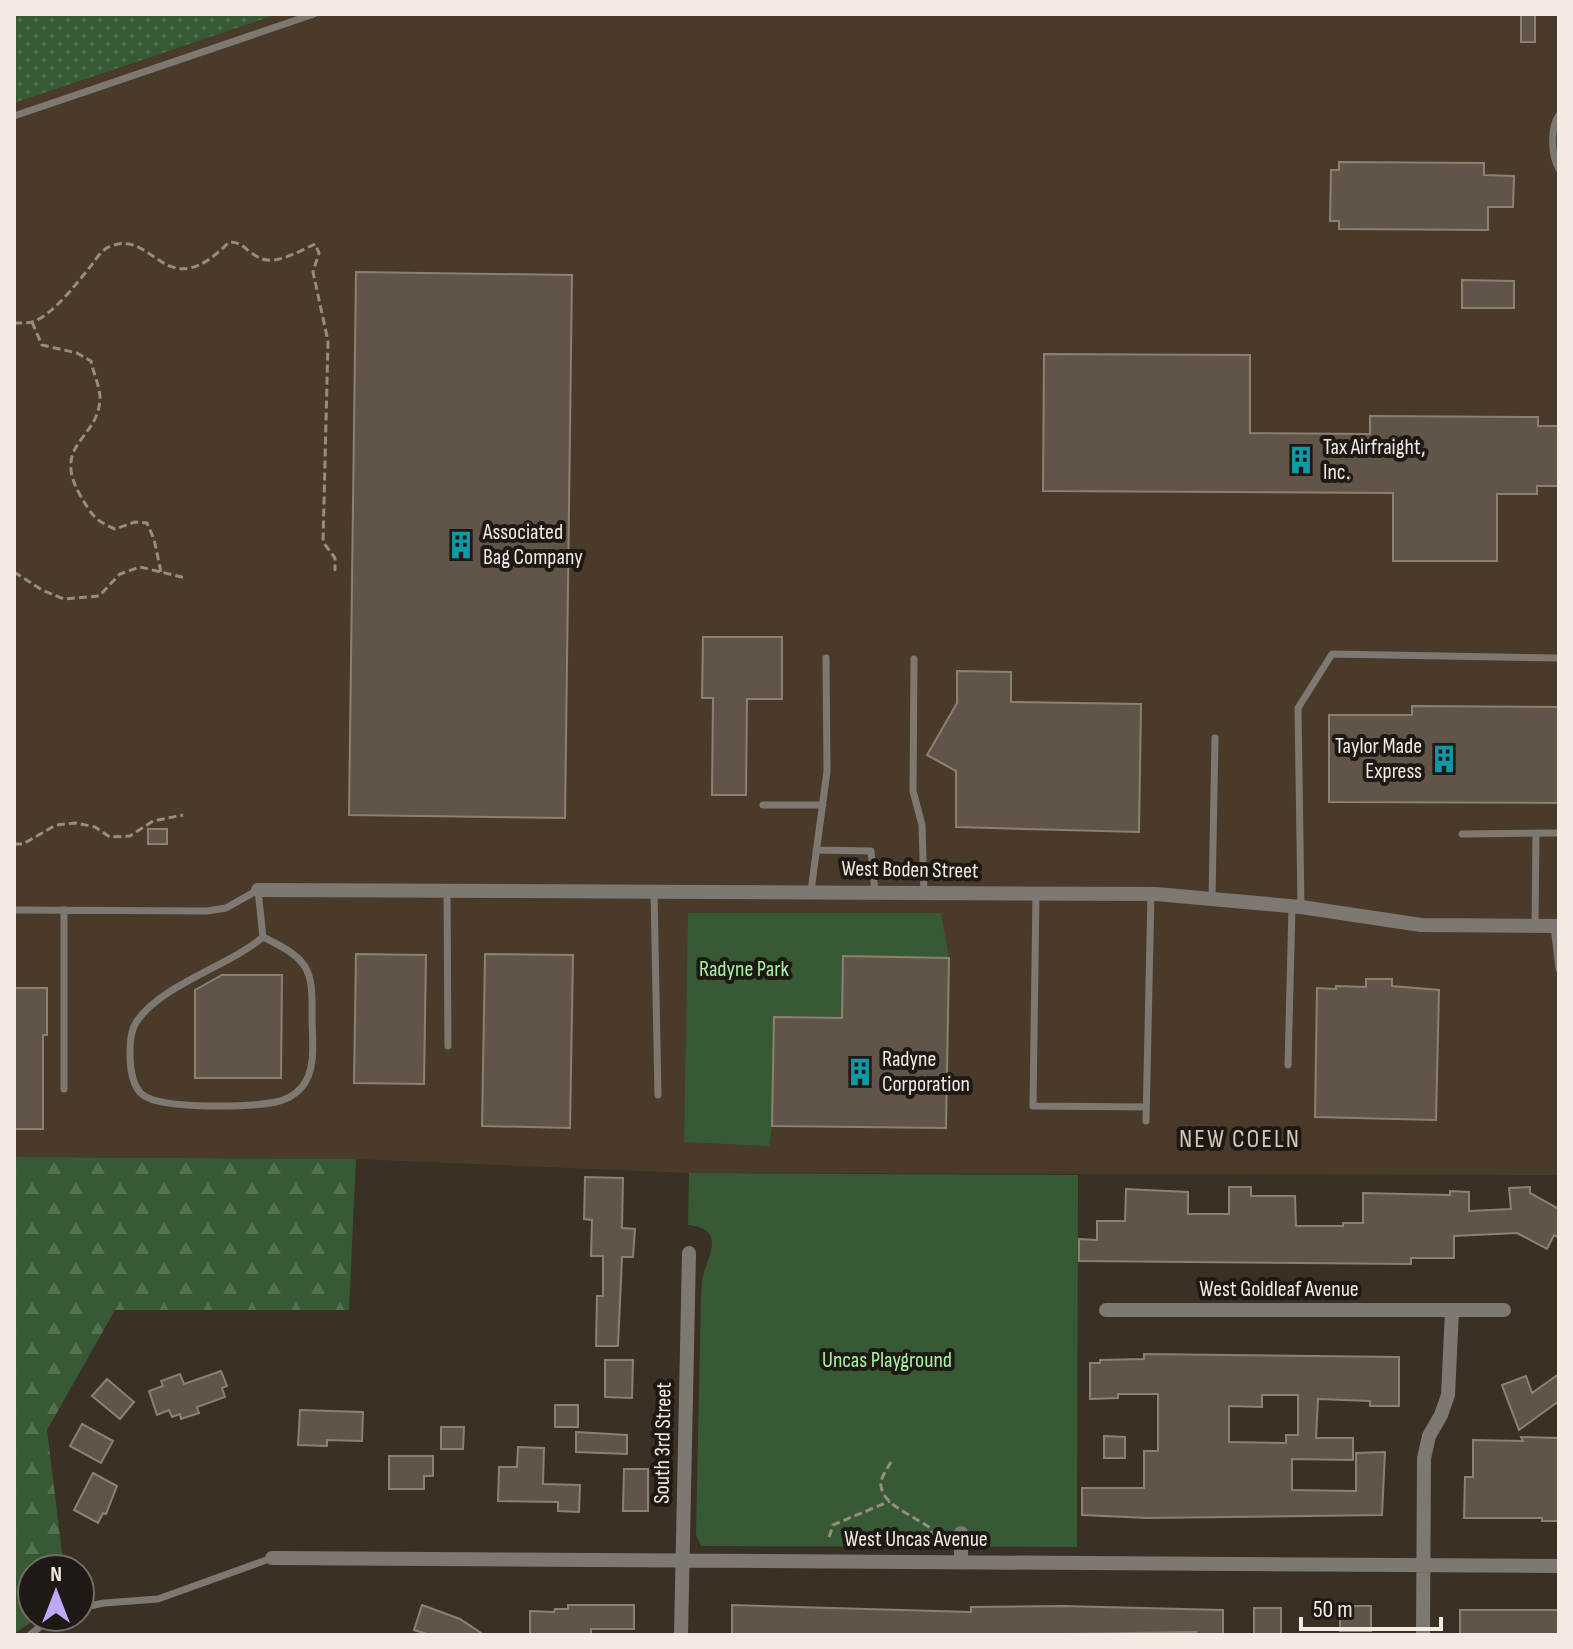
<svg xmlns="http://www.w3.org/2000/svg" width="1573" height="1649" font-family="'Sofia Sans Condensed',sans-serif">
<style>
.built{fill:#493a2a}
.grass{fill:url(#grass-dots)}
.forest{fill:url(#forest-firs)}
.park{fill:#375a35}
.building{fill:#615549;stroke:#8d8073;stroke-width:2;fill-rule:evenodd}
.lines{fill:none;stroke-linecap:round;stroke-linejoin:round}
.path{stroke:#958c82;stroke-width:3;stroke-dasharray:8 4;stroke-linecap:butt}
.service{stroke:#7e7873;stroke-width:7}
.minor{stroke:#7e7873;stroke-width:14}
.labels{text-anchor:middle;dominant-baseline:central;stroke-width:8;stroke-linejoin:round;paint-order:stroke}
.poi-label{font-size:22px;fill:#f2eae3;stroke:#1e1914;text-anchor:start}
.street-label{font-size:22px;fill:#f2eae3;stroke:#1e1914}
.park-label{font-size:22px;fill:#a6f5a0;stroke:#1e1914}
.quarter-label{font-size:26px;letter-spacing:2px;fill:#d5c6b8;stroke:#1e1914}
</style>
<defs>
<pattern id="grass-dots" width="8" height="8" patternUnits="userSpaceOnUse" patternTransform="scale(2)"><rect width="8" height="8" fill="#375a35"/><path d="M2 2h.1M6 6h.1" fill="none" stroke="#547252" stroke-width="1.8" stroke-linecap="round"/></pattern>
<pattern id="forest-firs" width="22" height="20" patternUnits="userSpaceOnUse" patternTransform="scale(2)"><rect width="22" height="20" fill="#375a35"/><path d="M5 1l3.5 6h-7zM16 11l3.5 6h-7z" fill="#547252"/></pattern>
</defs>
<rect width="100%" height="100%" fill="#3b3024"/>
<path class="built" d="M14,14H1559V1175L689,1173L356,1159L14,1157Z"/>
<path class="grass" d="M14,14H278L14,103Z"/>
<path class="forest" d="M14,1157L356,1159L349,1310H115L47,1430L64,1569H32V1617H38L14,1634Z"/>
<path class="park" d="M688,913H941L949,958L843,956L842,1018L772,1126L769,1146L684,1142Z
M689,1173L1078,1175L1077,1547L701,1546L696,1535L701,1296C702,1289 701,1282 703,1276C709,1253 726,1229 688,1225Z"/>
<path class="building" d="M1521,14H1535V42H1521Z
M1339,162L1484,163V175L1514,176L1513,207H1488V230L1339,229V221H1330L1331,170H1339Z
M356,272L572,275L565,818L349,815Z
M1462,280L1514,281V308H1462Z
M1044,354L1250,355V433L1370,434V416L1538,417V426H1559V486H1537V494H1497V561H1393V493L1043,491Z
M703,637H782V699H747L746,795H712L713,698H702Z
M957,671L1011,672V702L1141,704L1139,832L956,827V771L927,755L957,703Z
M1412,706L1559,707V803L1329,802V715H1412Z
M148,829H167V844H148Z
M356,954L426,955L424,1084L354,1083Z
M485,954L573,955L570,1128L482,1126Z
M843,956L949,958L946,1128L772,1126L774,1017L842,1018Z
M222,975H282L281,1078H195V990Z
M1366,979H1392V986L1439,990L1436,1120L1315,1117L1317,988L1336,989V986L1366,987Z
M14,988H47V1035H43V1129H14Z
M585,1177L623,1178L622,1228L635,1229L633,1257H622L618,1346H596L597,1296H603V1256H591L592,1220L584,1219Z
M1229,1187H1251V1196H1295L1296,1226H1343V1223H1363V1193L1450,1195V1191L1469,1192V1211L1511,1209L1509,1188L1530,1187V1193L1559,1209V1238L1554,1235L1547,1249L1517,1233L1454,1236V1258H1411V1264L1079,1261V1239L1097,1240V1221H1125L1126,1189L1188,1192V1214H1229Z
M1144,1354L1399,1357V1406H1370V1401L1318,1399L1316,1438H1353V1460L1292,1459V1490L1356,1491V1453L1385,1452L1382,1515L1148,1518L1082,1515V1488H1144V1451H1158V1394H1118V1398L1090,1399V1363H1100V1360L1144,1359ZM1262,1395H1298V1435H1286V1443L1229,1442V1406L1262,1407Z
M605,1360H633L632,1398L605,1397Z
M221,1371L227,1386L222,1388L225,1397L197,1407L199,1413L181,1419L180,1414L172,1417L169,1410L157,1415L149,1391L163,1386L161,1381L180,1374L184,1384Z
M1559,1374V1401L1519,1430L1502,1385L1526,1376L1532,1393Z
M107,1379L134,1402L120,1419L92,1396Z
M555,1405H578V1427H555Z
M300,1410L363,1412L362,1441L327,1440V1446L298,1445Z
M82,1424L113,1441L101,1463L70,1446Z
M441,1427H464L463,1449H441Z
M576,1432L627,1435V1454L576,1452Z
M1104,1436L1125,1437V1458H1104Z
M1521,1437L1559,1438V1521H1542V1518H1464L1465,1477H1473V1440L1523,1441Z
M518,1447L544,1448L543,1484L580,1485L579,1512L558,1511V1502L498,1501L499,1467H517Z
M389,1456H433V1476H424V1489H389Z
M624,1469H648V1511H623Z
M93,1473L117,1486L106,1514L103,1513L98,1523L74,1510Z
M422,1605L460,1619L484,1635H430L414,1630Z
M568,1605H634V1629H591V1635H530V1611L554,1612L555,1609H568Z
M732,1605L971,1612V1607L1062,1606L1223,1610V1635H1195L1196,1632L1004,1635H732Z
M1340,1606H1371V1631H1340Z
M1254,1608H1281V1635H1254Z
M1460,1610H1559V1635H1460Z"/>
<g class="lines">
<path class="path" d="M32,322L42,345L77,353L91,361C93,372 100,387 100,398C99,440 51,443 80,495C92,515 94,520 115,529L135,522L147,523L154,539L161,572
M14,323C20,323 27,323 32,322C52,316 77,283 90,267C96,260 101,249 111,246C155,229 165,308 229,242C243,242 246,251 258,257C274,267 299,251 315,244L319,253L313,272L328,341L323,542L335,558V571
M14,572L42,590L64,599L99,596L120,574L140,567L186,578
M14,844H23L56,825L76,823L95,827L110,837L130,836L153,821L183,815
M891,1462C887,1469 880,1478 881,1486C883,1506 917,1517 930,1528L932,1537
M829,1537L833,1525L890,1501"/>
<path class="service" d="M1559,115C1550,128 1551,155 1559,169
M14,116L314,14
M914,659L913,791L922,825L924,893
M763,805H823
M1462,834L1559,833
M816,850L871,851L875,892
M447,891L448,1046
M811,891L827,771L826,658
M654,892L658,1095
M1036,893L1033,1106L1146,1107
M1212,898L1215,738
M1301,907L1298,708L1332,654L1559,658
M14,910L207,911L226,908L258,890L263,937C229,966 163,984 137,1021C130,1031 130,1045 130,1056C130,1069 133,1088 143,1095C163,1110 251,1107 276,1102C286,1100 295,1095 302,1087C317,1069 312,1039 312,1016C313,967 308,959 263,937
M64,910V1089
M1535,926L1536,833
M1554,926L1559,969
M1288,1065L1292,906
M1146,1121L1151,894
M80,1608L104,1603L158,1599L272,1558
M30,1635L52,1617"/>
<path class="minor" d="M258,890L1156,894L1301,907L1421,925L1559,926
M1106,1310H1504
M272,1558L1559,1566
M961,1562V1533
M681,1635L689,1253
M1423,1635L1424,1458L1429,1436L1441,1415L1448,1395L1452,1311"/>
</g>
<defs>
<symbol id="building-bare" viewBox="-9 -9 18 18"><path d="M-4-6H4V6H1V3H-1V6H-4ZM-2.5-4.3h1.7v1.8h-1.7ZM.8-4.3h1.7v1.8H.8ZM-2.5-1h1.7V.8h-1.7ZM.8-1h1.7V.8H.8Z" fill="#0f9aa8" stroke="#1e1914" stroke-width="2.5" paint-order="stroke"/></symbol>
</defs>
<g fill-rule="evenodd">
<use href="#building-bare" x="1281" y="440" width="40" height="40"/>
<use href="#building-bare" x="441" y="525" width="40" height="40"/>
<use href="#building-bare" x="1424" y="739" width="40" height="40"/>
<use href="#building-bare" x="840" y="1052" width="40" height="40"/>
</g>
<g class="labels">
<g class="poi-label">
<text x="1323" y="447">Tax Airfraight,<tspan x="1323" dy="25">Inc.</tspan></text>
<text x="483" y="532">Associated<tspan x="483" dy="25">Bag Company</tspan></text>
<text x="1422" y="746" text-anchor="end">Taylor Made<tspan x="1422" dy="25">Express</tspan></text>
<text x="882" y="1059">Radyne<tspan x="882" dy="25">Corporation</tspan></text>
</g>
<g class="street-label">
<text transform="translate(910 870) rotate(1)">West Boden Street</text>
<text x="1279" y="1289">West Goldleaf Avenue</text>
<text transform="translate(663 1443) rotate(-89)">South 3rd Street</text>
<text x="916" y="1539">West Uncas Avenue</text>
</g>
<g class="park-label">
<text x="744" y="969">Radyne Park</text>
<text x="887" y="1360">Uncas Playground</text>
</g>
<g class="quarter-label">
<text x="1240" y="1139">NEW COELN</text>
</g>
</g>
<rect width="1573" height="1649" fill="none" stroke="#f2eae3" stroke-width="32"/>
<g transform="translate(56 1593)"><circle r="38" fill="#1e1914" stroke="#736d67" stroke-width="2"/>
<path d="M0-6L14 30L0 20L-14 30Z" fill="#bda9f5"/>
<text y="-12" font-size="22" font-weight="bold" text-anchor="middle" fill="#f2eae3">N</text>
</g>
<path d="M1301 1617v12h140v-12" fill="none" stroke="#f2eae3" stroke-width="4"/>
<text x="1313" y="1617" font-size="24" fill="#f2eae3" stroke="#1e1914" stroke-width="6" paint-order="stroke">50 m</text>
</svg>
